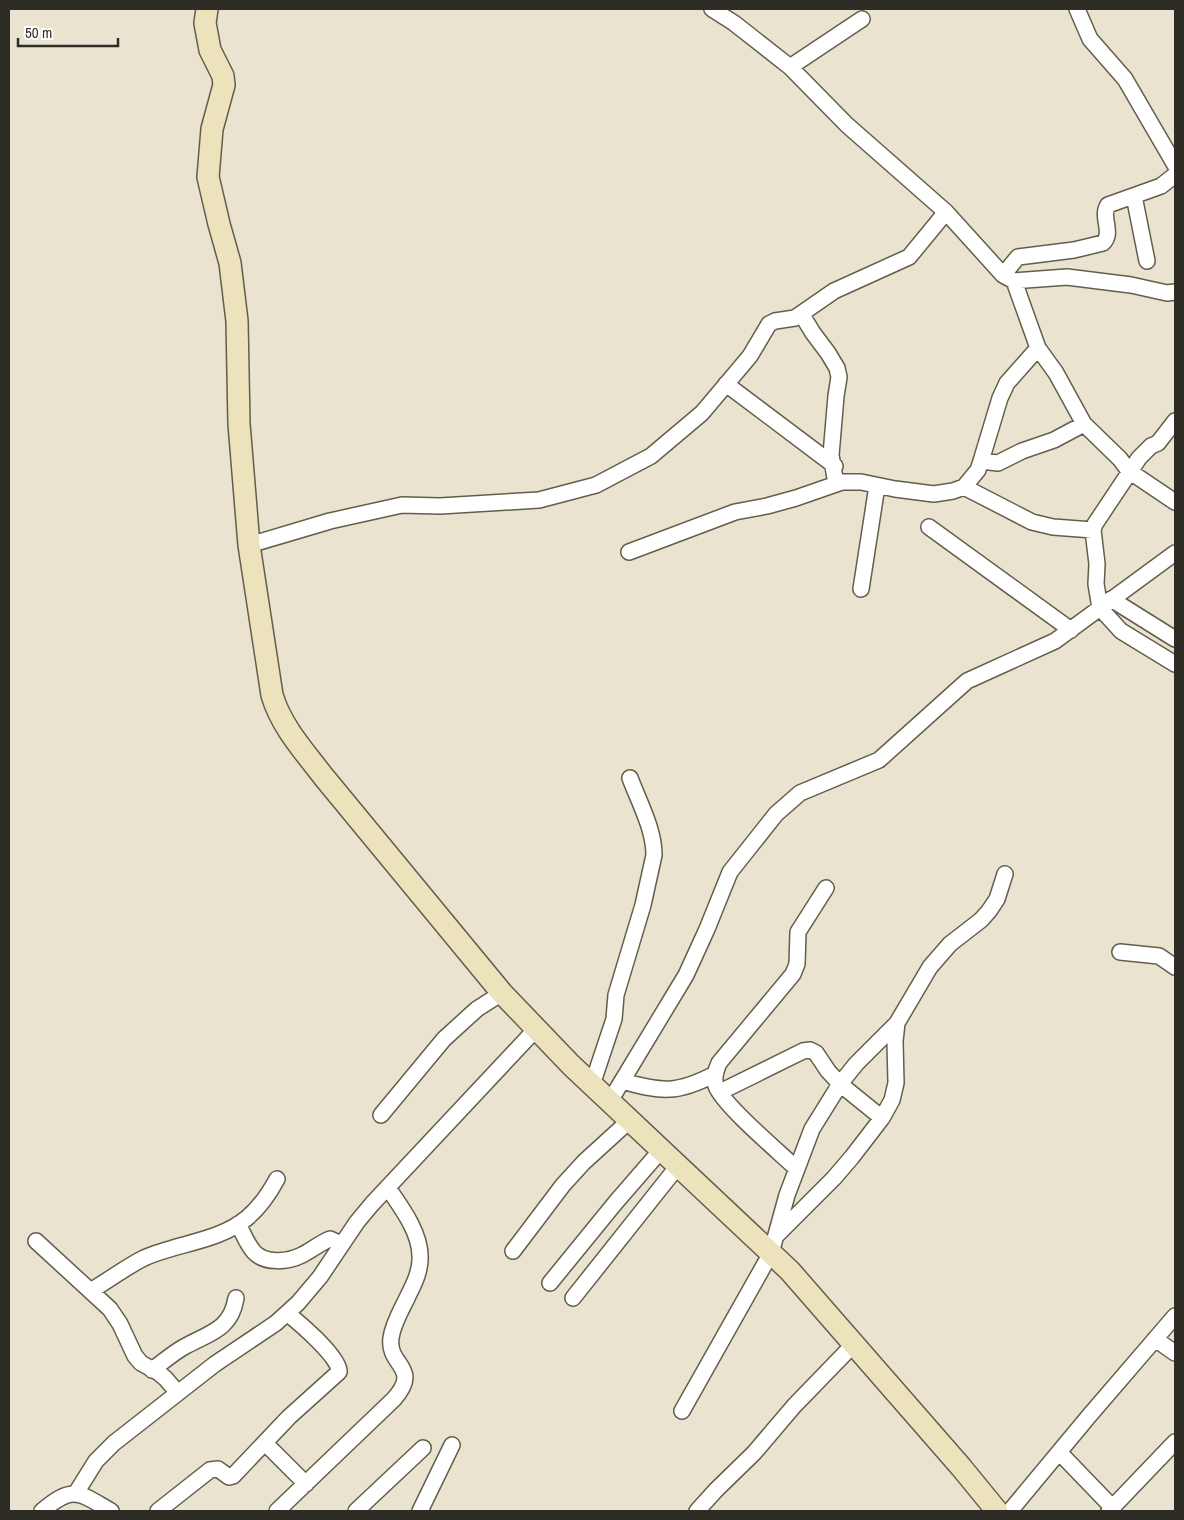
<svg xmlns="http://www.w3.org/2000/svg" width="1184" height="1520" font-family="'Archivo Narrow',sans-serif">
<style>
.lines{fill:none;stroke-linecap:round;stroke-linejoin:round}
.street-casing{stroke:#635e4c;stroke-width:18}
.secondary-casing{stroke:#635e4c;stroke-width:24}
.street{stroke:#fff;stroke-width:15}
.secondary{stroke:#ece2bc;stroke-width:21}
</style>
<rect width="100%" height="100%" fill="#eae3cf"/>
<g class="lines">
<defs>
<path id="street" d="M712,9L734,23L790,67L847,125L946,212L1003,275L1014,281L1067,277L1131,285L1167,293L1175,292
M1077,9L1090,39L1125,79L1175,165
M790,67L862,19
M1134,196L1147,261
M1003,275L1018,257L1074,250L1103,243C1114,232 1100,217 1108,205L1161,186L1175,175
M1014,281L1038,348L1056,373L1084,424L1120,459L1129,471L1175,502
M802,315L813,333L828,353L837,368L839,377L836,396L831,455L836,484
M726,384L835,466
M1175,421L1158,443L1151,446L1139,458L1095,524L1093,530L1097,564L1096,584L1100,608L1121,631L1175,664
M981,461L998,463L1022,451L1054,440L1084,424
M964,487L1032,522L1053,527L1093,530
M929,527L1071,630
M249,545L330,521L402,505L440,506L539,500L596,485L651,456L702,413L750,356L769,324L775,321L795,318L834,291L909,257L946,212
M629,552L735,512L767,506L796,498L842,482H861L895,489L934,494L953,491L964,487L978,470L981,461L1000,398L1007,383L1038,348
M861,589L877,486
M1111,599L1175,639
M1120,952L1159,956L1175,967
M622,1081C662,1092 677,1094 715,1074
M592,1085L614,1019L616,995L643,905L654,855C654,829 639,802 630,778
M720,1092L803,1051L810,1050L816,1053L828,1071L840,1084L882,1118
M610,1101L686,975L707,929L730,872L776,814L800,793L879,760L967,681L1055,641L1175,553
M381,1115L444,1039L477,1009L502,993
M797,1169C779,1152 723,1105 716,1086C713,1078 716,1070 719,1063L793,974L797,964L798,932L826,888
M238,1224C243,1233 247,1244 254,1252C265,1264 288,1262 302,1255C312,1250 320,1243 330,1239L341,1244
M777,1235L834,1178L852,1157L882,1118L892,1100L896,1083L895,1041L897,1023L930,967L950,944L981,920L989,911L997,899L1005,874
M36,1241L110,1309L120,1324L135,1356L141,1363L159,1373L166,1379L177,1392
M513,1251L563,1185L584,1162L629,1121
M550,1283L616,1202L662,1149
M92,1290C109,1280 126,1267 144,1258C177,1243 218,1242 247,1218C260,1207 269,1194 277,1179
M573,1298L678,1166
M1155,1339L1175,1353
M152,1370C163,1362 173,1353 184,1347C209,1333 231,1330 236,1298
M682,1411L771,1253L787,1195L812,1129L840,1084L856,1064L897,1023
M265,1443L306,1484
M1059,1452L1113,1508
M76,1493L96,1461L114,1443L215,1364L276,1323L298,1303L320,1277L357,1222L372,1204L536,1029
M42,1511C74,1484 79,1493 111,1511
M158,1511L210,1470L218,1469L229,1477L233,1476L289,1417L339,1372C341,1358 298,1322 287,1313
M277,1511L394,1399C422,1367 387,1366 391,1338C393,1323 402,1309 408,1296C414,1284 421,1270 420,1256C420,1232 401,1207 388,1188
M356,1511L423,1448
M420,1511L452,1445
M697,1511L716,1490L754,1453L794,1406L854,1344
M1010,1511L1089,1416L1175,1316
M1109,1511L1175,1442"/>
<path id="secondary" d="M207,9L205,23L210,50L223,76L224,85L212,129L208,177L219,224L230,263L237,321L239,424L249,545L272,695C281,726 304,751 323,776L502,993L571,1065L790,1271L961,1467L997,1511"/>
</defs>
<use href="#street" class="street-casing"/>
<use href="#secondary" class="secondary-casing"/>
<use href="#street" class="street"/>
<use href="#secondary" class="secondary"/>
</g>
<rect width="1184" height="1520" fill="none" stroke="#2e2c24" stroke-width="20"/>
<path d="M18 38v8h100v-8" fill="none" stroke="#2e2c24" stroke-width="2.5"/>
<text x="25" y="38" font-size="15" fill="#2e2c24" stroke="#ffffff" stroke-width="4" paint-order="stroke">50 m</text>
</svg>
